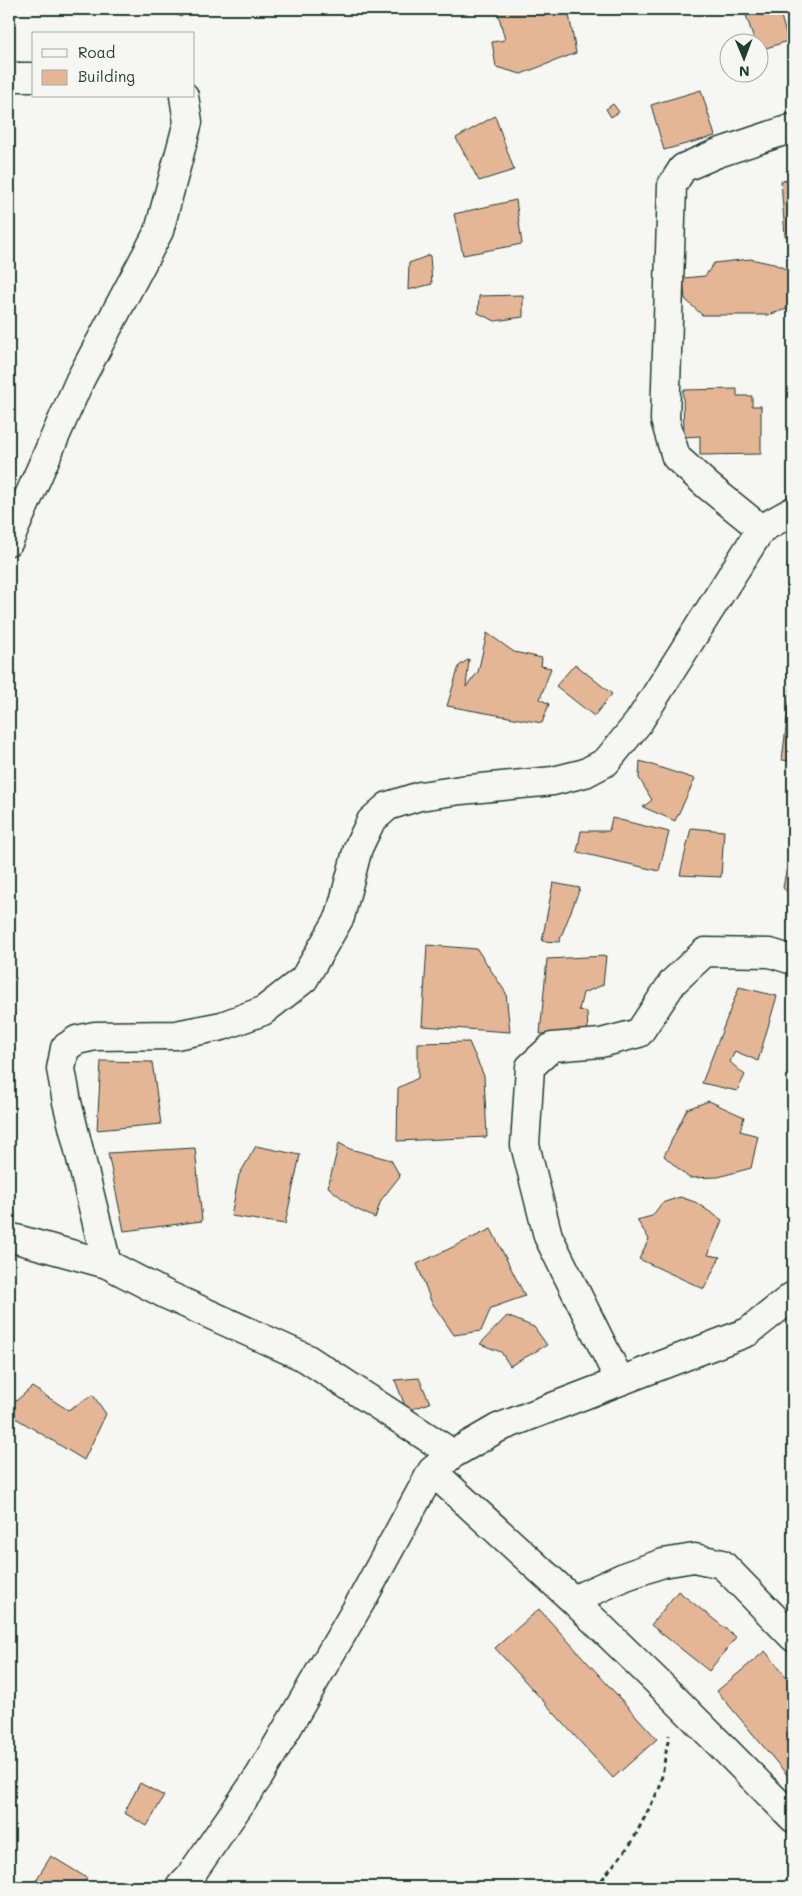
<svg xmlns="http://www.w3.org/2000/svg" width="802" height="1896" font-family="Mali,sans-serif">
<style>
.building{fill:#e5b696;stroke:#1f3d34}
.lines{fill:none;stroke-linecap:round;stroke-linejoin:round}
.minor-casing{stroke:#1f3d34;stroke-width:31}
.path{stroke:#1f3d34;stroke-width:3;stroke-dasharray:5 4;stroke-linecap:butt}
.minor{stroke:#f6f6f2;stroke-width:28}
</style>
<rect width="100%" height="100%" fill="#f6f6f2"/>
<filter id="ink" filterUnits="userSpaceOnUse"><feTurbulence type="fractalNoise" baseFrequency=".02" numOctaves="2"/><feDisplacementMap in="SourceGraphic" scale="10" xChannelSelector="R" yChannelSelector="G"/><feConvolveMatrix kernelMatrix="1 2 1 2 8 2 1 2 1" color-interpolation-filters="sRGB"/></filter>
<g filter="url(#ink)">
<path class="building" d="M9,9H14L11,11L13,53L9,52Z
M167,9H189L181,17Z
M497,9H568L576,53L521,74L496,67L492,42L505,40Z
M744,9H779L788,41L760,50V42H755Z
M701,90L715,136L664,150L651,105Z
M613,104L619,112L611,117L606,109Z
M495,116L514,170L479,181L456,138Z
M793,152V237L785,236L781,181L789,180V153Z
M516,200L522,244L463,255L454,214Z
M430,255L432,284L408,290L409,263Z
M750,259L774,264L793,272V307L768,315H702L685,299L683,278L705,276L714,263Z
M523,295V317L495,321L478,313L479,296Z
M737,389V396H752V406H761V454L700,455V436L684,437L683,390Z
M487,633L514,652L542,658L541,666L551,668L540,699L549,704L542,723L447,706L459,666L469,659L466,687L478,672Z
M575,664L612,694L594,716L556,686Z
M793,671V773L790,772L791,761L782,760Z
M640,761L695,779L675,821L643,807L652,800L639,778Z
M612,818L669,832L659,871L577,852L581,831H609Z
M691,828L724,831L721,877L680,875Z
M792,838L793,839V897L783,888Z
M553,883L580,888L559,942L542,941Z
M427,945L477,949L506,993L510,1032L422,1026Z
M606,956L603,985L583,993L579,1010L587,1012L588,1032L540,1034L547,959Z
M739,987L777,996L758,1061L735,1051L730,1062L745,1075L737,1091L702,1083Z
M469,1042L484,1076L487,1137L397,1141L398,1088L418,1078V1043Z
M101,1061L152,1062L161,1124L97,1130Z
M709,1101L744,1117L740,1131L758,1136L751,1168L718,1177L689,1178L664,1156L687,1109Z
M339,1143L350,1149L391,1160L400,1176L381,1200L375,1218L354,1208L328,1187Z
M256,1146L300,1155L285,1224L231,1216L239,1175Z
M195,1148L202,1221L124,1231L108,1153Z
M680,1197L695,1202L722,1220L708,1255L720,1257L704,1289L639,1259L649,1239L637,1220L652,1216L662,1203Z
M491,1229L525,1296L491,1308L481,1331L454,1335L431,1301L417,1264Z
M507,1316L534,1327L547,1345L510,1366L501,1352L480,1344Z
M419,1378L430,1403L407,1411L395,1380Z
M32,1387L68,1410L93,1395L106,1414L84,1460L9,1414V1407Z
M678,1591L736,1637L709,1671L651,1625Z
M539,1609L657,1739L613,1778L495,1648Z
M765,1651L793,1685V1782L717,1691Z
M140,1783L164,1796L147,1826L124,1813Z
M51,1856L87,1878L81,1887H36L33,1885Z"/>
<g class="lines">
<defs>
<path id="minor" d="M9,77H34
M761,529L708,486L676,457L665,420L672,185L683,168L718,153L793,128
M9,541L80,380L159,231L188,122L184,96
M9,1237L107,1264L167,1295L306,1358L453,1454
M107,1264L67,1102L61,1069L65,1048L77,1040L95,1036L176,1035L222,1026L263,1011L304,979L340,917L358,848L371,821L388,806L420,796L461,790L553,781L585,773L606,762L638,723L761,529L793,511
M620,1381L548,1236L525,1145L530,1067L552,1047L601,1043L639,1033L673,982L705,952L770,953L793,960
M432,1471L573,1600L674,1698L793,1818
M573,1600L626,1576L663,1563L694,1558L722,1564L793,1637
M180,1887L190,1876L260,1775L364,1596L432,1471L453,1454L498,1428L748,1332L793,1296"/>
</defs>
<use href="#minor" class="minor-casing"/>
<path class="path" d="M596,1887L632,1842L660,1787L669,1735"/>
<use href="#minor" class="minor"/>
</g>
</g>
<rect width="802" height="1896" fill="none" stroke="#f6f6f2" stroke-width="30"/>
<rect x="15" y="15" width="772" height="1866" fill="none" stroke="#1f3d34" stroke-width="2" filter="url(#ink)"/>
<rect x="32" y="32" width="162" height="65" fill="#f6f6f2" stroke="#a0aca6"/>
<rect x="42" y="49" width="25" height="8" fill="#f6f6f2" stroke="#a0aca6"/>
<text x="78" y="58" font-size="15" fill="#1f3d34">Road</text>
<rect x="42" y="70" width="25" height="15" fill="#e5b696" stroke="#a0aca6"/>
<text x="78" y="82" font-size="15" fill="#1f3d34">Building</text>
<g transform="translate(744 58) rotate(179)"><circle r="24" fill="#f6f6f2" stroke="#a0aca6"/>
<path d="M0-4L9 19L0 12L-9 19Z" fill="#1f3d34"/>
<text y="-8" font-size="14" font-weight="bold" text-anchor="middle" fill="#1f3d34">N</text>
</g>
</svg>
